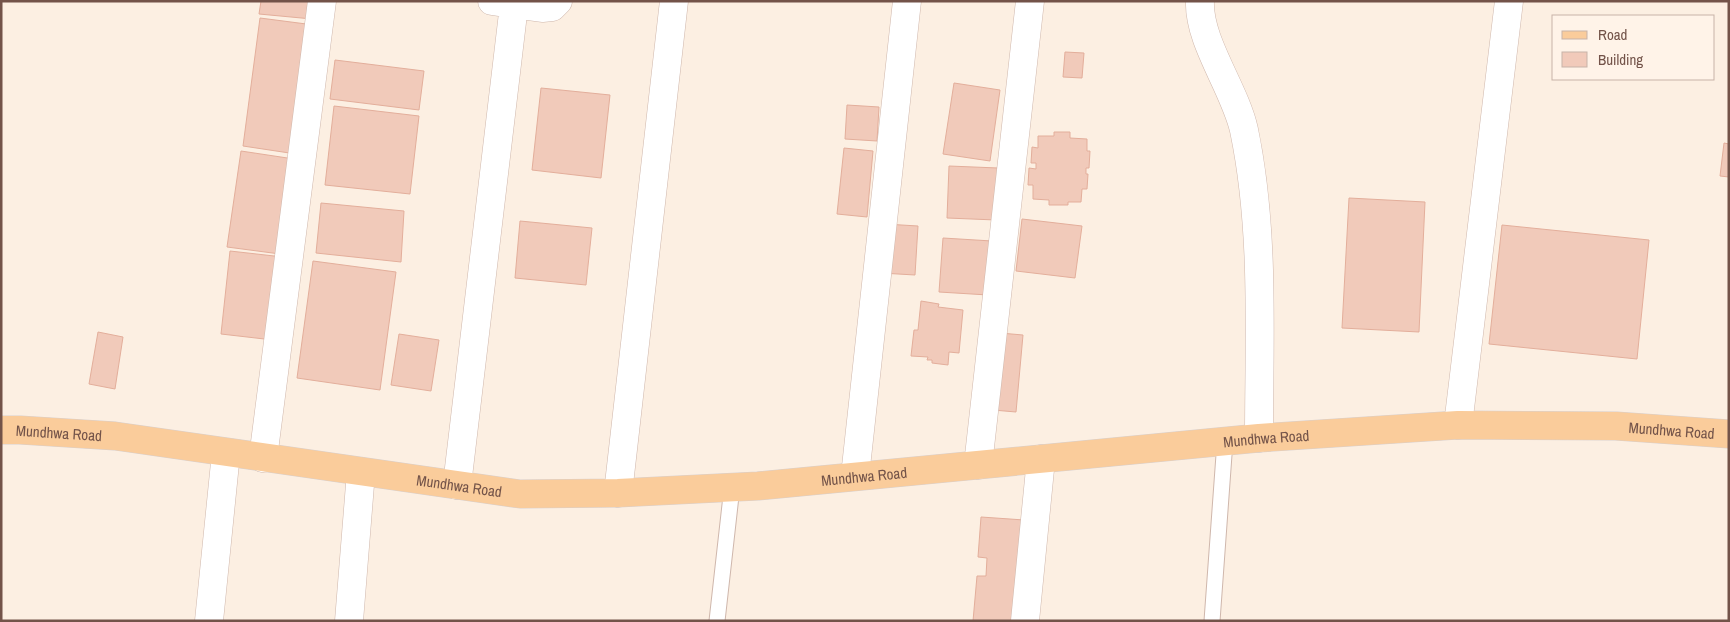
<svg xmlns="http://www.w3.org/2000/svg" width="1730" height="622" font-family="'Archivo Narrow',sans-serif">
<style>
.building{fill:#f1caba;stroke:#e3ae9b}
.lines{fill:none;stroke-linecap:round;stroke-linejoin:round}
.lane-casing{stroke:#cfb7ac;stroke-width:17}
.street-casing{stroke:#cfb7ac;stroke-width:29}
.primary-casing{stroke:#d8cfcc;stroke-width:29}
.lane{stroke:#fff;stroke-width:15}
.street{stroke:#fff;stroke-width:28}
.primary{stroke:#facc9b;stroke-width:28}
.labels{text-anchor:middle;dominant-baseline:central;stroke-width:4.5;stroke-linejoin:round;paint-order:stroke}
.street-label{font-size:15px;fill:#735349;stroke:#fff3e8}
</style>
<rect width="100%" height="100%" fill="#fcefe2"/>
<path class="building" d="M261,1H314L312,19L259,14Z
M260,18L314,25L296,154L243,146Z
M1065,52L1084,53L1082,78L1063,77Z
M335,60L424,71L419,110L330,99Z
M954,83L1000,90L990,161L943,154Z
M541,88L610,95L601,178L532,170Z
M847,105L879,107L877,141L845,139Z
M334,106L419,116L410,194L325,185Z
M1054,132H1070V138L1087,139V151H1090L1089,168H1086V174H1088L1087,189H1082L1081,202H1068V205H1049V200L1033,199V185H1028L1029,168L1036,169V163H1031L1032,147L1038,148V136H1054Z
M1724,143L1729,144V177L1720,176Z
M844,148L873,151L867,217L837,214Z
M241,151L294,159L280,254L227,247Z
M949,166L998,168L996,220L947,218Z
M1349,198L1425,202L1419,332L1342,328Z
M321,203L404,211L401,262L316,253Z
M1022,219L1082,226L1075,278L1016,271Z
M520,221L592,228L586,285L515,278Z
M885,224L918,226L915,275L881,273Z
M1502,225L1649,240L1637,359L1489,344Z
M943,238L992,241L988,295L939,292Z
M230,251L283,257L273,340L221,334Z
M313,261L396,272L380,390L297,378Z
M921,301L939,304L938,307L963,310L959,353L949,352L948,365L932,363V360H927L928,357L911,356L914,330H918Z
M98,332L123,337L115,389L89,384Z
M1000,333L1023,335L1016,412L993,410Z
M399,334L439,340L431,391L391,385Z
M981,517L1024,520L1016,621H973L977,576H986L987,558L978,557Z"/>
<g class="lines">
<defs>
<path id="lane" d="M717,621L732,487
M1212,621L1225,441"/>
<path id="street" d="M492,1L542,8L552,7L558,1
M1200,1C1198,41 1235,89 1244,130C1265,231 1259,336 1259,438
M1458,425L1509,1
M263,458L322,1
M978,465L1030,1
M855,476L907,1
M457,485L514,5
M618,493L674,1
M209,621L226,453
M349,621L361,472
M1025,621L1041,459"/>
<g id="primary">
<path id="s1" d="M1,430H20L115,436L520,494L618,493L758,486L1259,438L1458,425L1616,426L1729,434"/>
</g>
</defs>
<use href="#lane" class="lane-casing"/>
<use href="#street" class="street-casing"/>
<use href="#primary" class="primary-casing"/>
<use href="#lane" class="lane"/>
<use href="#street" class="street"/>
<use href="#primary" class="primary"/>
</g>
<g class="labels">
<g class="street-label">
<text stroke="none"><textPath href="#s1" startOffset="1678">Mundhwa Road</textPath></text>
<text stroke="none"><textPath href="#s1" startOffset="58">Mundhwa Road</textPath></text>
<text stroke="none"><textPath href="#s1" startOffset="1272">Mundhwa Road</textPath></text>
<text stroke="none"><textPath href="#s1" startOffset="868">Mundhwa Road</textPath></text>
<text stroke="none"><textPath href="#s1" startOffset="462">Mundhwa Road</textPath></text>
</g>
</g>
<rect width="1730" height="622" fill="none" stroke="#735349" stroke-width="5"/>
<rect x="1552" y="15" width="162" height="65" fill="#fff3e8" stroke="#c7b3a8"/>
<rect x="1562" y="31" width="25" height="8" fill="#facc9b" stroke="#c7b3a8"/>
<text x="1598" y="40" font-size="15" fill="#735349">Road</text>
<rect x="1562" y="52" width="25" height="15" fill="#f1caba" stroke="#c7b3a8"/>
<text x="1598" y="65" font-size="15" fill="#735349">Building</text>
</svg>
